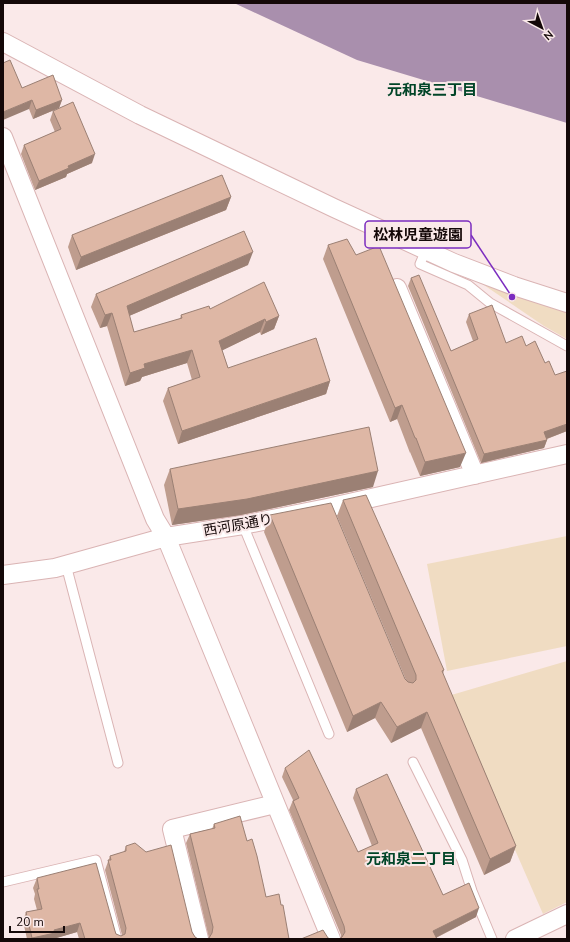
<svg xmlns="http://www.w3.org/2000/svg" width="570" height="942" font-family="'Nunito Sans','Noto Sans JP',sans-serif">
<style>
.green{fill:#f0dcc2}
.water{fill:#a98fad}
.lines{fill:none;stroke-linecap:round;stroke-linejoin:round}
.service-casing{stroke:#dab4b4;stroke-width:11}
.minor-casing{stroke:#dab4b4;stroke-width:20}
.service{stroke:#fff;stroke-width:9}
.minor{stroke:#fff;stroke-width:18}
.wall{fill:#bf9d8e}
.shaded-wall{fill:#9b8074}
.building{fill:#deb7a5;stroke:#9b8074}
.labels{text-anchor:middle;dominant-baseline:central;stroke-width:4;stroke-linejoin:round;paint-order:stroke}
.street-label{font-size:14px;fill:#140808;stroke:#fae9e9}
.neighbourhood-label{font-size:15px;font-weight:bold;fill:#014528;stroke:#fae9e9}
.leader{fill:none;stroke:#7b2cbf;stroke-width:1.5}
.callout-dot{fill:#7b2cbf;stroke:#fae9e9;stroke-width:1.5}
.callout{fill:#fae9e9;stroke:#7b2cbf;stroke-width:1.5}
.callout-label{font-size:15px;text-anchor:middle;font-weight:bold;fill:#140808}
</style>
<rect width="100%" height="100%" fill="#fae9e9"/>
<path class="green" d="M478,281L567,313V339L544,326Z
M567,536V646L447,671L427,564Z
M567,661V902L543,914L448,696Z"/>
<path class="water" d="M234,3H567V123L357,60Z"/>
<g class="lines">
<defs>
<path id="service" d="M426,250L420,264L468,285L490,303L567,346
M243,525L329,734
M66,565L118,763
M413,762L462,860L472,891L492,939
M3,882L96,860L117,939"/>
<path id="minor" d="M3,42L140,115L334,208L454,263L514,286L567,303
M3,137L155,519L166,537L331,939
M397,288L475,475
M3,575L55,568L166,537L243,525L327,508L567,454
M199,939L172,829L275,804
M515,939L567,914"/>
</defs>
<use href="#service" class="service-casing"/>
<use href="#minor" class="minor-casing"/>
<use href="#service" class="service"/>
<use href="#minor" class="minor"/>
</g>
<path class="wall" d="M22,88L62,100L59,108L33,119L29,109Z
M53,111L92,163L67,174L66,177L35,190L21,154L24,145L55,132L50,120Z
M231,197L226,210L76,270L68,247L72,235Z
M328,245L460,467L420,476L410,452V453L397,419L390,422L323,259Z
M248,265L129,316L134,332L180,319L181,315L210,309L279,316L274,329L261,335L260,332L222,350L228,368L330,381L326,394L178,444L163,401L168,388L192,380L187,363L142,377L140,381L125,386L107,326L100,328L91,307L96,294Z
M411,278L451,351L473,341L466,322L469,314L506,343L567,431L547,439V440L544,448L481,463L408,286Z
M170,469L373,487L241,515L172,525L164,485Z
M343,500L444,670L443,674L516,846L510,862L484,875L421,728L391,743L375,718L347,732L264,532L270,515L406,680L337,516Z
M285,768L358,852L372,846L353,798L356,789L443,895L476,917L436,938H341V935L289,810L293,800L282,777Z
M214,824L247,841L266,897L281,905L209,938L186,843L190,834L212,829Z
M126,846L192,932L195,937L198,939H79L77,932L53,939H27L23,921L26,912L37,910L34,899L35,894L33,888L37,878L115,931L116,934L121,936L122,935L105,870L110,856L124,852Z"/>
<path class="shaded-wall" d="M32,100L29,109L3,120V112Z
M62,100L59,108L33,119L36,110Z
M95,154L92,163L67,174L66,177L35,190L39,181L68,166Z
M231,197L226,210L76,270L81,257Z
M253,252L248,265L122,319L127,306Z
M112,313L107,326L100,328L105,315Z
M279,316L274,329L261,335L266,322Z
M265,319L260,332L215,354L219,341Z
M192,350L187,363L142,377L140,381L125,386L130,373L144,364Z
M330,381L326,394L178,444L182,431Z
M402,405L397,419L390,422L395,408Z
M567,424V431L541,441L544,432Z
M547,440L544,448L481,463L484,454Z
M466,453L460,467L420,476L425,462Z
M378,471L373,487L241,515L172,525L178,509Z
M381,702L375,718L347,732L353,716Z
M427,712L421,728L391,743L397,727Z
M516,846L510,862L484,875L490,859Z
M479,908L476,917L433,939V931Z
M80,923L77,932L53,939H32V938L54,930Z"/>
<path class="building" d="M10,60L22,88L53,75L62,100L36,110L32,100L3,112V63Z
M73,102L95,154L68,166L69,168L39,181L24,145L61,129L53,111Z
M222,175L231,197L81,257L72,235Z
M244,231L253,252L127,306L134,332L182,318L181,315L209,306L210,309L264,282L279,316L266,322L265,319L219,341L228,368L316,338L330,381L182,431L168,388L200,377L192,350L144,364L145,368L130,373L112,313L105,315L96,294Z
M347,239L356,255L379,246L466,453L425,462L416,438H415L402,405L395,408L328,245Z
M419,275L451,351L478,339L469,314L492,305L506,343L522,336L526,346L535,341L545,363L549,361L555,375L567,371V424L544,432L547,440L484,454L411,278Z
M369,427L378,471L247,499L178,509L170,469Z
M366,495L444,670L442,671L516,846L490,859L427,712L397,727L381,702L353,716L270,515L331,503L405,679L408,682L413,683L416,680V675L343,500Z
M309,750L358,852L378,843L356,789L387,774L443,895L469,883L479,908L433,931L437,939H339L342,937L345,932L344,926L293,801L299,798L285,768Z
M240,816L247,841L252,839L257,856L266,897L279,894L281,905H283L289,939H207L209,938L212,933L213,927L190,834L215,828L214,824Z
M135,843L146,852L171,845L192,932L195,937L198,939H85L80,923L54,930L55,933L32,938L26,912L42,909L37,889H39L37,878L96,863L115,931L116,934L121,936L125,934L126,928L108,860H111L110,856L126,851V846Z
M323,930L328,938L330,939H301Z"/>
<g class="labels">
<g class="street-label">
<text transform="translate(238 525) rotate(-10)">西河原通り</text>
</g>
<g class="neighbourhood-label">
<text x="432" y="90">元和泉三丁目</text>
<text x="411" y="859">元和泉二丁目</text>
</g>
</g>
<path class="leader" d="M512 297L471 235"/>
<circle class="callout-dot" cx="512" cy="297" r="4"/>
<rect class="callout" x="365" y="221" width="106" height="27" rx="4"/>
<g class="callout-label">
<text x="418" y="240">松林児童遊園</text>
</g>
<rect width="570" height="942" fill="none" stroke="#140808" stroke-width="8"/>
<g transform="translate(542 28) rotate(139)" stroke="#fae9e9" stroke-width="3" paint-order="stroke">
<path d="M0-3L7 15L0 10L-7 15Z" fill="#140808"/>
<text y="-6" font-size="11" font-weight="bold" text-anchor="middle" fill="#140808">N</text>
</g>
<path d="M10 926v6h54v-6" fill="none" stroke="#140808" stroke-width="2"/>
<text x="16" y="926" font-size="12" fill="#140808" stroke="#fae9e9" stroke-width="3" paint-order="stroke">20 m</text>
</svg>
